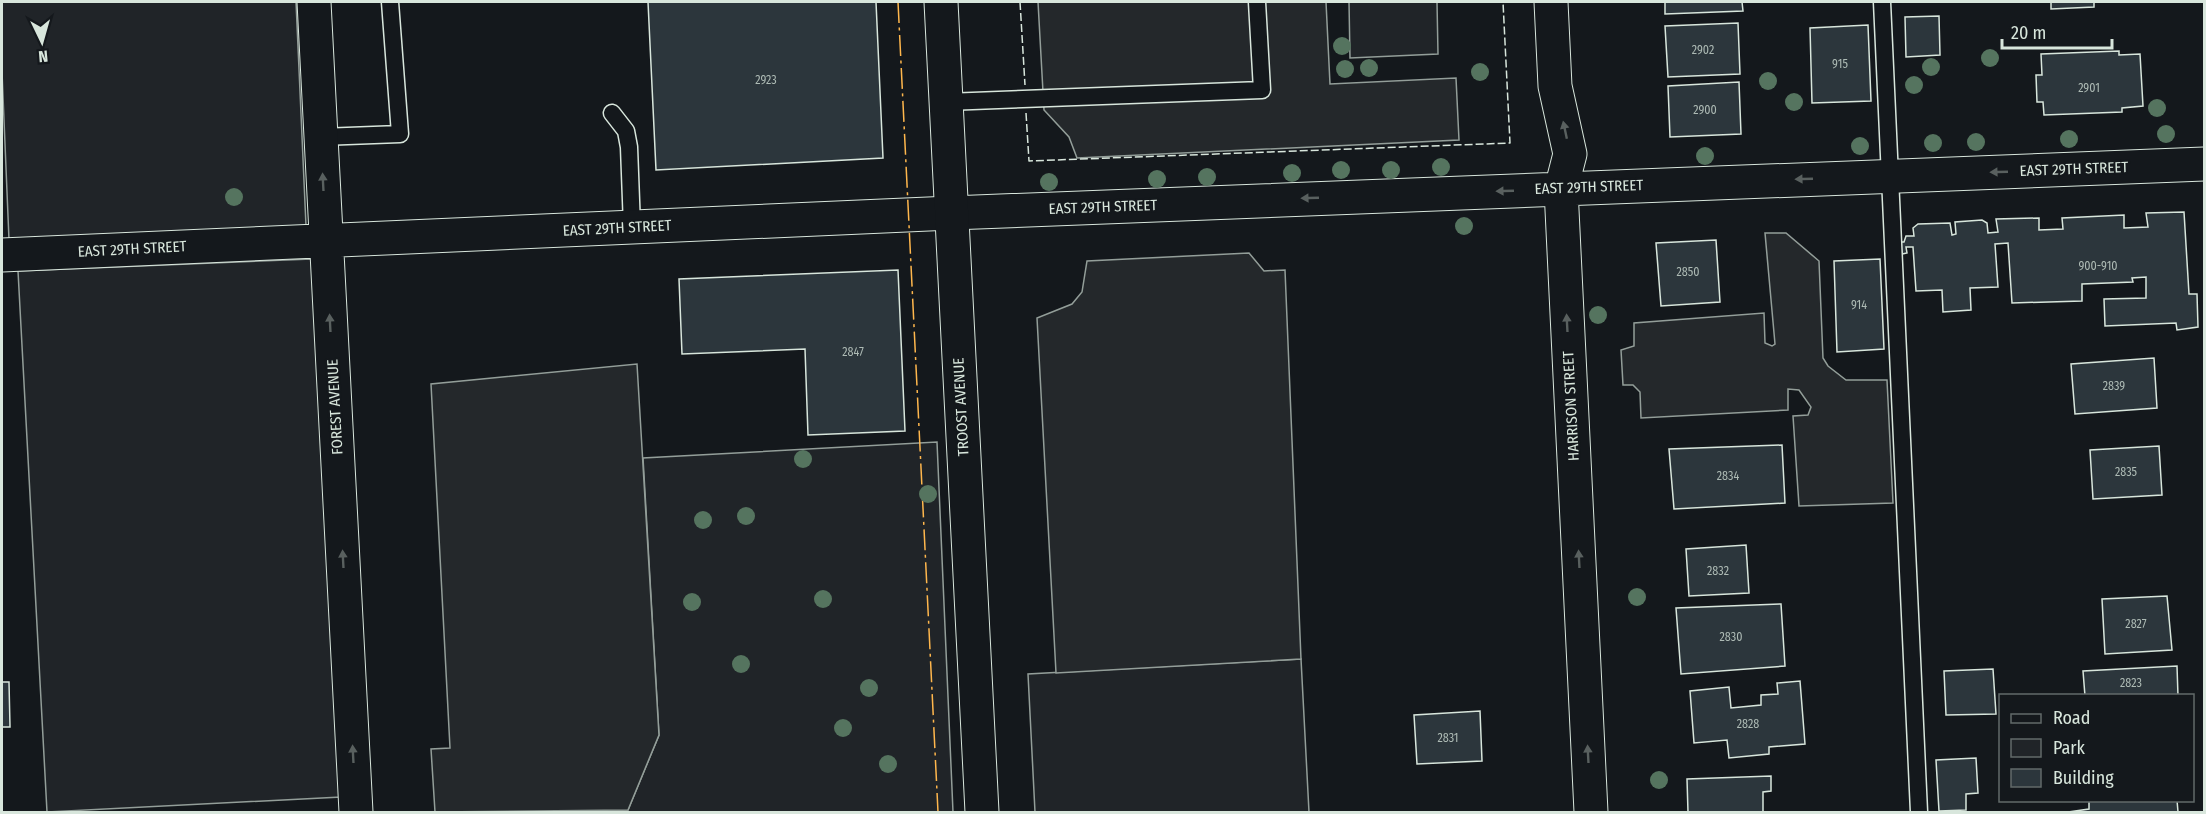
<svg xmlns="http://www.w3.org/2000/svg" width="2206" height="814" font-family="'Fira Sans Condensed',sans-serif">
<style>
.green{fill:#202428;stroke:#939e99;stroke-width:1.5}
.parking{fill:#24282b;stroke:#939e99;stroke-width:1.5}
.building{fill:#2c363c;stroke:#d8e6dc;stroke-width:1.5}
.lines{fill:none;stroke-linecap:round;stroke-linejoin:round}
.lane-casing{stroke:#d8e6dc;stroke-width:19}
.street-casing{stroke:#d8e6dc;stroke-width:35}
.secondary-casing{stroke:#d8e6dc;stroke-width:35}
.lane{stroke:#14181c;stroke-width:16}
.street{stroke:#14181c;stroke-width:33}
.secondary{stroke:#14181c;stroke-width:33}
.fence{stroke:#d8e6dc;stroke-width:1.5;stroke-dasharray:8 3;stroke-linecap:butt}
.power{stroke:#ffb74d;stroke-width:1.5;stroke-dasharray:21 4.5 3 4.5;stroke-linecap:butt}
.tree{fill:#55745f}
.oneway{fill:#59605f}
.labels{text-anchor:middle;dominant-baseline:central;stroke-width:4.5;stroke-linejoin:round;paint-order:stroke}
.number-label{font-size:12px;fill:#adbab4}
.street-label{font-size:15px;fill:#d8e6dc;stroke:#14181c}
</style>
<rect width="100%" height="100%" fill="#14181c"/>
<path class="green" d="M2,2H296L306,226L9,240L2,72Z
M1349,2H1437L1438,54L1350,58Z
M312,259L341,797L47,812L18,271Z
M937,442L953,812H574L628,810L659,735L643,458Z
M1301,659L1309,812H1035L1028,674Z"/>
<path class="parking" d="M1038,2H1326L1330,84L1456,78L1459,140L1077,158L1069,137L1044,110Z
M1765,233H1786L1819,261L1823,358L1828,366L1846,380H1887L1893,503L1799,506L1793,416L1808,415L1811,407L1799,390L1788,389V410L1641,418L1640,392L1633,385H1623L1621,350L1634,346V323L1764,313L1765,343L1772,346L1775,344Z
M1249,253L1264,271L1285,270L1301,659L1056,673L1037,318L1072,304L1082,292L1087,261Z
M637,364L659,735L628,810L435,812L431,749L450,748L431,384Z"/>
<path class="building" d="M648,2H876L883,158L656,170Z
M1665,2H1742L1743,11L1665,14Z
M2051,2H2094V7L2051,9Z
M1939,16L1940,55L1906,57L1905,17Z
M1738,23L1740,74L1668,77L1665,26Z
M1868,25L1871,101L1812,103L1810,28Z
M2119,51V55L2140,54L2143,106L2122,108V112L2044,115L2043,102H2037L2036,75H2042L2041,54Z
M1739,82L1741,134L1670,137L1668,86Z
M2184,212L2189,294H2197L2198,327L2177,330L2176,323L2105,326L2104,299L2146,298V277L2132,278L2133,282L2082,284V301L2012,303L2008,243L1995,244L1998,287L1970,288L1971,310L1943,312L1942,290L1916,291L1913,247H1906L1907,253L1902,254L1900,242H1904L1906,236H1914L1913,228L1918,224L1950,223L1952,235L1956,234L1955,222L1982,220L1987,223L1988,233L1998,232L1996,219L2039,218V230L2063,229L2062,218L2124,215V228L2148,227L2146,213Z
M1716,240L1720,302L1661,306L1656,243Z
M1880,259L1884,349L1837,352L1834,261Z
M898,270L905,431L808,435L805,349L682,354L679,279Z
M2154,358L2157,408L2075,414L2071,364Z
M1782,445L1785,503L1674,509L1669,449Z
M2159,446L2162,495L2093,499L2090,450Z
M1746,545L1749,593L1689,596L1686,549Z
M2167,596L2172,650L2105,654L2102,599Z
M1781,604L1785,666L1681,674L1676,608Z
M2177,666L2178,696H2085L2083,671Z
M1993,669L1996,714L1946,715L1944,671Z
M1800,681L1805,744L1769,747V754L1729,758L1727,740L1694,743L1690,691L1729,687L1731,708L1761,705V695L1778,694L1777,683Z
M2,682H9L10,727H2Z
M1480,711L1482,761L1417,764L1414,715Z
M1976,758L1978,793L1966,794V810L1939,811L1936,760Z
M1771,776V791L1763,792V812H1688L1687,779Z
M2089,800H2177L2178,812H2068L2089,809Z"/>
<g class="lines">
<defs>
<path id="lane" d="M1882,2L1919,812
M946,102L1262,90L1257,2
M612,113L626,131L629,147L632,227
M321,137L400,134L390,2"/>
<path id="street" d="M314,2L356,812
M1551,2L1555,86L1570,154L1561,189L1591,812
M2,255L951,213L2204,164"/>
<path id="secondary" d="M941,2L982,812"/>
</defs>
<use href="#lane" class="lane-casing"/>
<use href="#street" class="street-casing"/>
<use href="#secondary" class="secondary-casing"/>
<use href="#lane" class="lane"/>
<use href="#street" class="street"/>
<use href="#secondary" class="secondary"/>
<path class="fence" d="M1020,2L1025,85
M1026,113L1029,161L1510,143L1503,2"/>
<path class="power" d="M898,2L938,812"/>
</g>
<g class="tree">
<circle cx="1342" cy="46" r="9"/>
<circle cx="1990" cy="58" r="9"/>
<circle cx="1931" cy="67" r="9"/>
<circle cx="1369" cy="68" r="9"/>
<circle cx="1345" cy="69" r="9"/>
<circle cx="1480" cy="72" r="9"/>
<circle cx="1768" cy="81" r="9"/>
<circle cx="1914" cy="85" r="9"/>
<circle cx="1794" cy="102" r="9"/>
<circle cx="2157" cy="108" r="9"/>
<circle cx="2166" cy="134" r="9"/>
<circle cx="2069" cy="139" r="9"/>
<circle cx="1976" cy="142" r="9"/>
<circle cx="1933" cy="143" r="9"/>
<circle cx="1860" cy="146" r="9"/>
<circle cx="1705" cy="156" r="9"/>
<circle cx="1441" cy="167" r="9"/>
<circle cx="1341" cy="170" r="9"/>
<circle cx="1391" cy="170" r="9"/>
<circle cx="1292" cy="173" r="9"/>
<circle cx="1207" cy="177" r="9"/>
<circle cx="1157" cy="179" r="9"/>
<circle cx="1049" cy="182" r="9"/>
<circle cx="234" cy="197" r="9"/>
<circle cx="1464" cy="226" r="9"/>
<circle cx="1598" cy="315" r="9"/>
<circle cx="803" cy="459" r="9"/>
<circle cx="928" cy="494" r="9"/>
<circle cx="746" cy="516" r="9"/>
<circle cx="703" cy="520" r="9"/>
<circle cx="1637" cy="597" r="9"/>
<circle cx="823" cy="599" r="9"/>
<circle cx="692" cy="602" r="9"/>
<circle cx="741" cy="664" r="9"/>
<circle cx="869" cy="688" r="9"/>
<circle cx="843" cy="728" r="9"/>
<circle cx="888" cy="764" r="9"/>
<circle cx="1659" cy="780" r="9"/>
</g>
<defs><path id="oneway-solid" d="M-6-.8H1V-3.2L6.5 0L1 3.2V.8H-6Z" transform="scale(1.5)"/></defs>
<g class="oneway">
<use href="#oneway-solid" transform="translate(1565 130) rotate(-102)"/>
<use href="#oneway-solid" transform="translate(1999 172) rotate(178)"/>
<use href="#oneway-solid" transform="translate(1804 179) rotate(178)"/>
<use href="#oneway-solid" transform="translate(323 182) rotate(-93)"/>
<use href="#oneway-solid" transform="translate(1505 191) rotate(178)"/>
<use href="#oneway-solid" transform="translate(1310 198) rotate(178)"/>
<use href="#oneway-solid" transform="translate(330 323) rotate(-93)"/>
<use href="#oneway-solid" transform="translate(1567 323) rotate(-93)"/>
<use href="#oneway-solid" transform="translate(343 559) rotate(-93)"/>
<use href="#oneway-solid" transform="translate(1579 559) rotate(-93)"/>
<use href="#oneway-solid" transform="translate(353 754) rotate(-93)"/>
<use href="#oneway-solid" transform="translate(1588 754) rotate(-93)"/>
</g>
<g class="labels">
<g class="number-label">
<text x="1703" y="50">2902</text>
<text x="1840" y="64">915</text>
<text x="766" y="80">2923</text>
<text x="2089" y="88">2901</text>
<text x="1705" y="110">2900</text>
<text x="2098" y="266">900-910</text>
<text x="1688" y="272">2850</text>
<text x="1859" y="305">914</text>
<text x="853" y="352">2847</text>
<text x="2114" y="386">2839</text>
<text x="2126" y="472">2835</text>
<text x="1728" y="476">2834</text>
<text x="1718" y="571">2832</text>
<text x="2136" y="624">2827</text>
<text x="1731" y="637">2830</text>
<text x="2131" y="683">2823</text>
<text x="1748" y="724">2828</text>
<text x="1448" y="738">2831</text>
</g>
<g class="street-label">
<text transform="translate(2074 169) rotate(-2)">EAST 29TH STREET</text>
<text transform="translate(1589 187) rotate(-2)">EAST 29TH STREET</text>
<text transform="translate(1103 207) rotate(-2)">EAST 29TH STREET</text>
<text transform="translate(617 228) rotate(-3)">EAST 29TH STREET</text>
<text transform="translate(132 249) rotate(-3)">EAST 29TH STREET</text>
<text transform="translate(1571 406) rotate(-93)">HARRISON STREET</text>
<text transform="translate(335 407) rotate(-93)">FOREST AVENUE</text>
<text transform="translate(961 407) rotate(-93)">TROOST AVENUE</text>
</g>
</g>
<rect width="2206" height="814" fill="none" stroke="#d8e6dc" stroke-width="6"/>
<rect x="1999" y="694" width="195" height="108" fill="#14181c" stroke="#626a69" stroke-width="1.5"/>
<rect x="2011" y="714" width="30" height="9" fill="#14181c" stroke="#626a69" stroke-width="1.5"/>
<text x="2053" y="724" font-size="18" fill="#d8e6dc">Road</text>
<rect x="2011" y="739" width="30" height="18" fill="#202428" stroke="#626a69" stroke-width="1.5"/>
<text x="2053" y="754" font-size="18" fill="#d8e6dc">Park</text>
<rect x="2011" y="769" width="30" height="18" fill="#2c363c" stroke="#626a69" stroke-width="1.5"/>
<text x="2053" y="784" font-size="18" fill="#d8e6dc">Building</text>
<g transform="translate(42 42) rotate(175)" stroke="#14181c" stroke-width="4.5" paint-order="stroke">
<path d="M0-4.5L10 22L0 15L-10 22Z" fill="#d8e6dc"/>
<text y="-9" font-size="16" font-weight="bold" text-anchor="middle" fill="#d8e6dc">N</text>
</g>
<path d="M2002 39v9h110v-9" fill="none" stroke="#d8e6dc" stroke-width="3"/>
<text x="2011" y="39" font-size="18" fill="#d8e6dc" stroke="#14181c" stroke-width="4.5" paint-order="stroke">20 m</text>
</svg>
